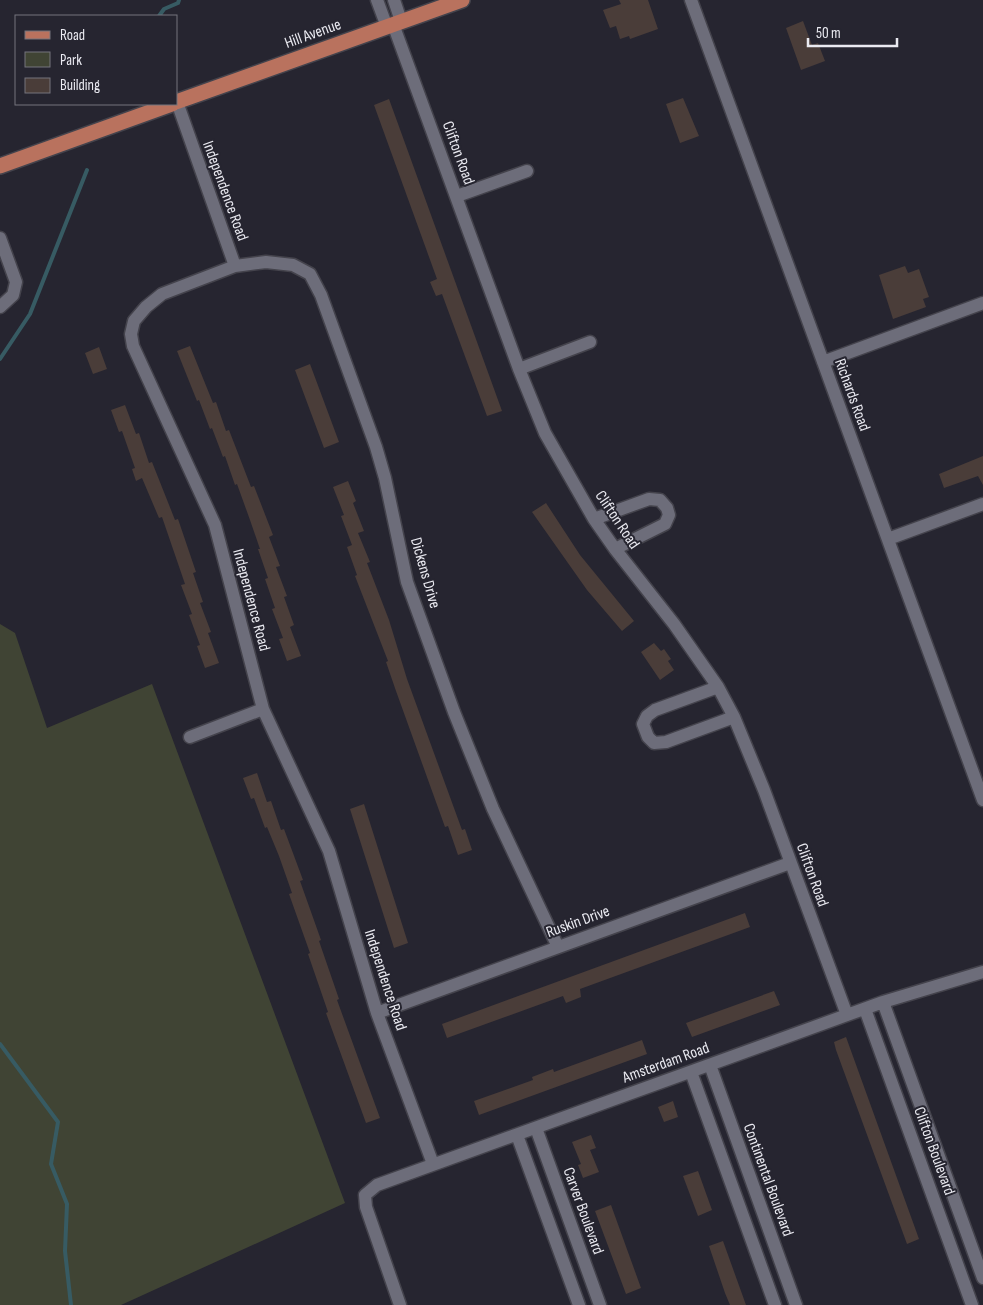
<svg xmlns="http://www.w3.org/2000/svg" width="983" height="1305" font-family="'Sofia Sans Condensed',sans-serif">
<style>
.green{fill:#404434}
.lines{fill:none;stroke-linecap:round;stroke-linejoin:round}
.stream{stroke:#375b63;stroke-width:4}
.building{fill:#4a3d39}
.minor-casing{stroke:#44434c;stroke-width:15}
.major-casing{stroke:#44434c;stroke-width:18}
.minor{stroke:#6d6d7a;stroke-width:12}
.major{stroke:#b9725e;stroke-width:15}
.labels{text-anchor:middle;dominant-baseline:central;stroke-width:4;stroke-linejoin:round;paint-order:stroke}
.street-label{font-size:16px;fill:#eaeaf1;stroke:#262530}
</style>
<rect width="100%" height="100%" fill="#262530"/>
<path class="green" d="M0,624L15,633L47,728L152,684L345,1203L121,1305H0Z"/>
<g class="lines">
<path class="stream" d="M159,16L164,9L178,3L179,0
M0,359L30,314L87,170
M0,1044L58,1122L51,1164L67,1204L65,1251L71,1305"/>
</g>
<path class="building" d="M619,0H648L658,29L630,39L629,36L620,39L616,26L610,28L603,10L621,4Z
M803,21L812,45L818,43L825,61L801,70L786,28Z
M683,98L699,136L680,143L666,104Z
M389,99L502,411L487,416L442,294L436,296L430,282L437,279L374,105Z
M905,266L908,273L919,269L929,297L923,299L926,307L893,319L879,275Z
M190,346L213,403L216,402L226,431L229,430L251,487L254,486L273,535L269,537L280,566L276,567L287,596L284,597L294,625L290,627L301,656L287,661L279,639L283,638L272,609L275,608L265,579L268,578L258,549H260L250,520L237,484L235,485L225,456L223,457L212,428L210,429L199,400L197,401L177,351Z
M99,347L107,369L93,374L85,353Z
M310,364L339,442L324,448L295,370Z
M125,405L136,434L139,433L149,463L152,462L175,520L178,519L196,572L193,573L203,602L200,603L211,632L208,633L219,663L205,668L197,646L200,645L189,615L192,614L181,585L185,584L162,517L159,518L142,478L136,481L132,469L135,468L122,431L119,432L111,410Z
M983,456V485L978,476L944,488L939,474Z
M348,481L356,501L353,503L364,531L358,533L370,562L367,563L389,620L407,679L462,830L465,829L472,850L458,855L448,826L445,827L396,691L386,662L388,661L355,576L357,575L347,547L352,545L341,516L344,515L333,487Z
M546,503L580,555L634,621L622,631L587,590L532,512Z
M654,643L661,651L664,649L671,659L668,661L674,670L660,680L641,652Z
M257,773L267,802L271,801L281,830L284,829L303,880L300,881L321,940L319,941L339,999L337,1000L380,1118L366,1123L326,1013L328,1012L308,954L310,953L289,894L292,893L279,856L267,827L265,828L254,798L251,799L243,778Z
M364,804L408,943L394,948L350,809Z
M745,913L750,927L580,989L581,997L566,1003L563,996L447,1038L442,1024Z
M774,991L780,1005L692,1037L686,1023Z
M846,1037L919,1239L907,1244L836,1050L834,1042Z
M642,1040L647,1054L479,1115L474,1101L533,1080L532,1077L553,1069L554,1072Z
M673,1101L678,1117L664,1122L658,1107Z
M591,1135L596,1148L590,1150L599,1172L583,1178L578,1165L581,1164L572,1142Z
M698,1171L712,1210L698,1216L683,1176Z
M611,1205L641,1288L626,1294L595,1211Z
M723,1241L737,1280L746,1305H730L725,1293L709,1246Z"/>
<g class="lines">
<defs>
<path id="minor" d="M377,0L387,27
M394,0L401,21
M691,0L983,800
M393,24L519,369L545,433L594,519L615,549L674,624L718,687L734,717L764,790L847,1015
M177,102L235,266
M457,196L527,171
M0,238L16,282L13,295L0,307
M823,362L983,303
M519,369L590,342
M594,519L649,499L660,500L667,508L669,515L665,524L615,549
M888,539L983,504
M718,687L655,710L647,716L643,724L648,737L654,743L666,742L734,717
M190,737L263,709
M883,1002L983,1278
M865,1009L972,1305
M377,1013L790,863
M710,1065L796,1305
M691,1072L775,1305
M536,1128L600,1305
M517,1135L579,1305
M433,1164L377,1013L329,851L263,709L215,525L133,346L131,334L134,321L146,307L162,294L235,266L266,262L293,265L310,274L321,295L376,447L385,478L407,582L454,712L493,809L558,947
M400,1305L366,1207L365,1195L377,1185L883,1002L983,972"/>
<path id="major" d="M176,102L462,0
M0,166L172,104"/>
</defs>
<use href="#minor" class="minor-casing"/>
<use href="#major" class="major-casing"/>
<use href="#minor" class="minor"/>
<use href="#major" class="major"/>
</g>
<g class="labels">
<g class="street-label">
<text transform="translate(313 34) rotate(-20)">Hill Avenue</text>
<text transform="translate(458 153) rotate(70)">Clifton Road</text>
<text transform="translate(225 191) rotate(70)">Independence Road</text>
<text transform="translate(852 395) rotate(70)">Richards Road</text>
<text transform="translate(617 520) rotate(56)">Clifton Road</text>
<text transform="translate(425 573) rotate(74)">Dickens Drive</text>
<text transform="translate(251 600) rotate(75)">Independence Road</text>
<text transform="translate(812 875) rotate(70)">Clifton Road</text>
<text transform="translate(578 922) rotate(-20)">Ruskin Drive</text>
<text transform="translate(385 980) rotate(72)">Independence Road</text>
<text transform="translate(666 1063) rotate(-20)">Amsterdam Road</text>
<text transform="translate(934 1151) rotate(70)">Clifton Boulevard</text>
<text transform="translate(768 1180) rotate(70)">Continental Boulevard</text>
<text transform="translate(583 1211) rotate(70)">Carver Boulevard</text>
</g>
</g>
<rect x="15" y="15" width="162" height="90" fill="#262530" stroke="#74747d"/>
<rect x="25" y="31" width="25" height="8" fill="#b9725e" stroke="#74747d"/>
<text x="60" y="40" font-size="15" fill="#eaeaf1">Road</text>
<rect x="25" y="52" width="25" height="15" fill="#404434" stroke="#74747d"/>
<text x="60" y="65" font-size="15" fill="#eaeaf1">Park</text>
<rect x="25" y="78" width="25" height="15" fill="#4a3d39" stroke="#74747d"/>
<text x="60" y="90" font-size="15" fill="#eaeaf1">Building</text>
<path d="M808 38v8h89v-8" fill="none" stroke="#eaeaf1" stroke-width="2.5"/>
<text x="816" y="38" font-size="15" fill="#eaeaf1" stroke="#262530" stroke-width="4" paint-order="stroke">50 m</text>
</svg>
